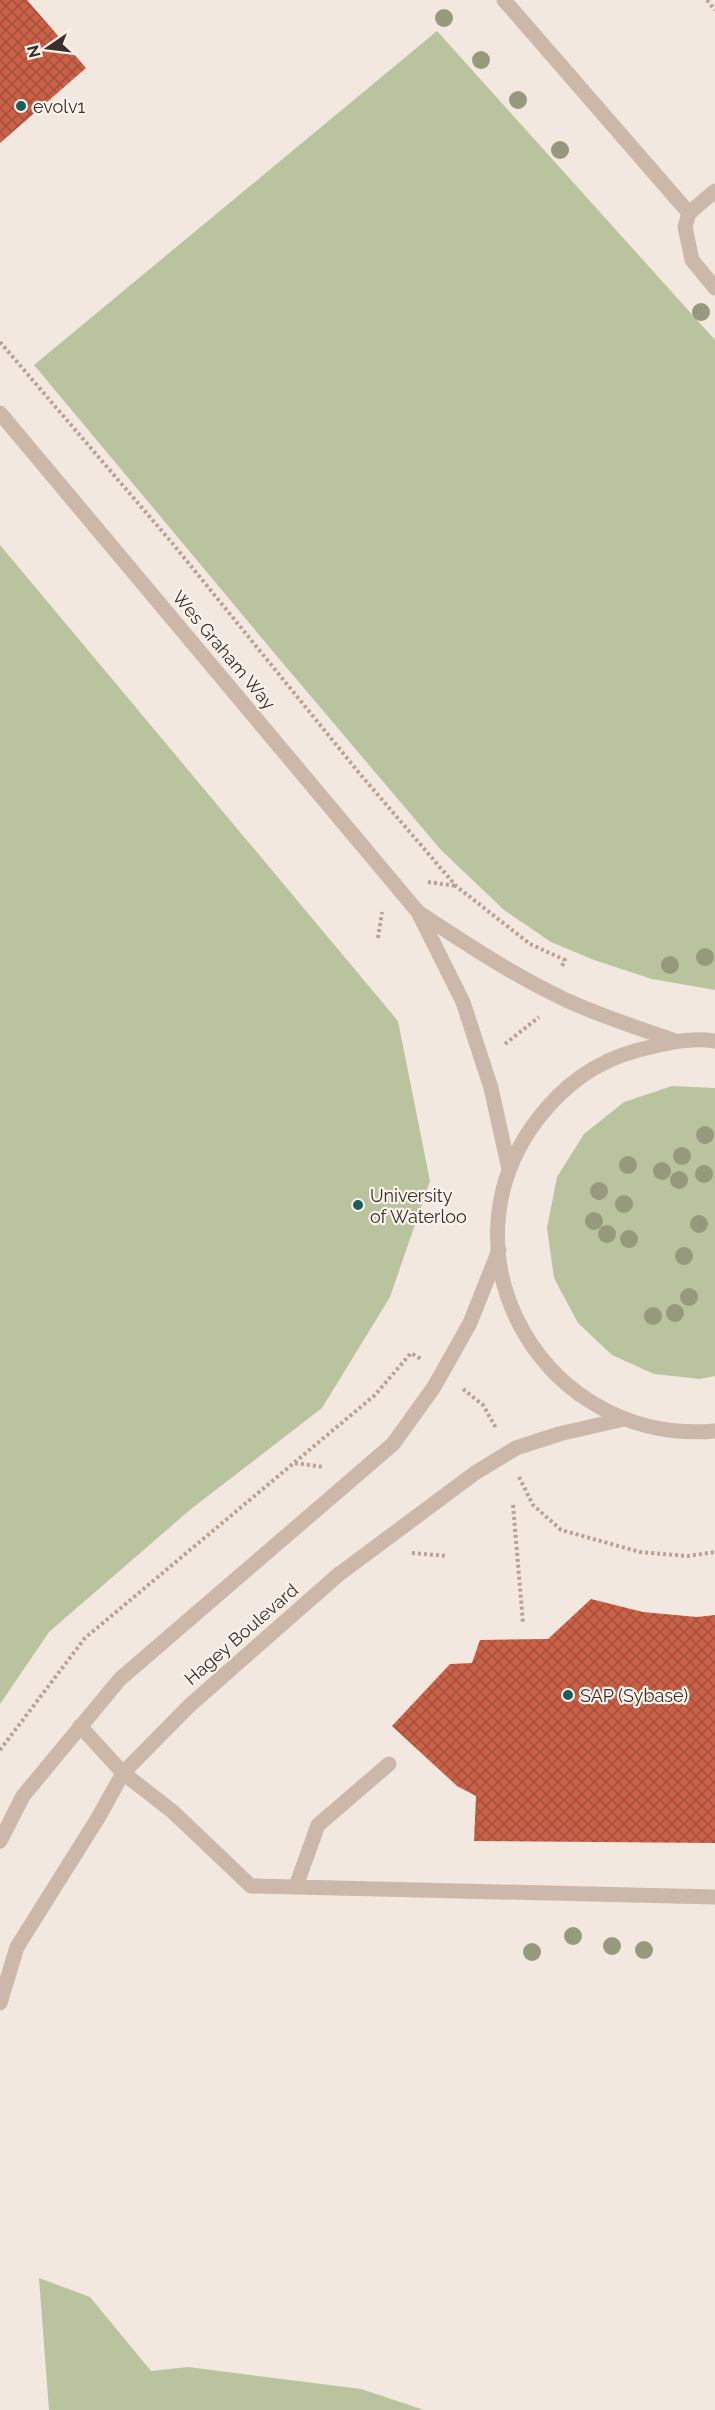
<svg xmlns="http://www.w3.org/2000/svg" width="715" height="2410" font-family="Raleway,sans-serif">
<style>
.grass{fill:#b9c39e}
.building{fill:url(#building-cross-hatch)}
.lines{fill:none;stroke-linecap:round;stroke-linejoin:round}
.path{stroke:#b8a294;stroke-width:4;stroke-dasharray:3 3;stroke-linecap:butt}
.service{stroke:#ccb8aa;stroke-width:15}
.minor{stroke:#ccb8aa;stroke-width:15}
.tertiary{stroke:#ccb8aa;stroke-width:15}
.tree{fill:#97997d}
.poi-dot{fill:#1d5c5d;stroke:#fbf3eb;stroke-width:2}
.labels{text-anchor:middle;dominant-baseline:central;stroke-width:4.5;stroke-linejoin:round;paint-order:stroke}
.poi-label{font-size:18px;fill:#392e2a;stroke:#fbf3eb;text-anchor:start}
.street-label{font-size:18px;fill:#392e2a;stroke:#fbf3eb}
</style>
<defs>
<pattern id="building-cross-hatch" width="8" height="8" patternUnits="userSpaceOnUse" patternTransform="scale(1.5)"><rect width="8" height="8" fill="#c96047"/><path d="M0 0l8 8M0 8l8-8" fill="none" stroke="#a4503b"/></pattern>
</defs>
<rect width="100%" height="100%" fill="#f3e8df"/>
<path class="grass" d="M437,31L715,340V990L652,979L594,960L551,942L504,910L441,850L281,661L34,365Z
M0,545L398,1021L430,1181L390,1297L322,1408L191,1509L49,1632L0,1704Z
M672,1086L715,1088V1376L700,1379L654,1374L612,1355L578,1323L554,1278L547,1228L557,1177L584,1134L624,1102Z
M39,2278L90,2297L151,2371L188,2367L361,2389L424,2410H49Z"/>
<path class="building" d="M0,0H27L86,68L0,143Z
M591,1599L643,1612L697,1617L715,1615V1843L474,1841L476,1796L457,1786L392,1726L450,1664L472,1663L480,1640L548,1639Z"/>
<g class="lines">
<path class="path" d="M707,0L715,10
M0,342L173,544L360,774L456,886L530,944L565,960L561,968
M428,882L456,886
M378,938L382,912
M505,1044L539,1017
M463,1389L483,1405L496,1428
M295,1463L323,1467
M519,1477L533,1505L561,1530L640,1552L688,1556L715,1552
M513,1505L523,1623
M412,1553L447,1556
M0,1750L85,1638L375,1395L411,1353L421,1359"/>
<path class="service" d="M504,0L689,213L685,227L692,260L715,288
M689,213L715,191
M80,1726L123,1773L172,1811L251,1886L715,1897
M296,1886L318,1825L389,1764"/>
<path class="minor" d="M0,413L418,912L463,1002L491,1088L509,1169
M421,914C468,945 515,976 566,1000C601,1016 637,1028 673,1040"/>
<path class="tertiary" d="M715,1041C687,1037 662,1044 635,1051C595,1062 562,1087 537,1120C434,1257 546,1446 715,1431
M0,1841L23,1796L120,1679L393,1444L434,1387L470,1323L499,1250
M0,2003L17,1947L98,1818L123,1773L189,1706L338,1575L475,1473L516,1448L559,1434L624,1419"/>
</g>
<g class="tree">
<circle cx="444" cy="18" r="9"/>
<circle cx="481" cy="60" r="9"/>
<circle cx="518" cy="100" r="9"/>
<circle cx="560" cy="150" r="9"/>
<circle cx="701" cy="312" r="9"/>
<circle cx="705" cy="957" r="9"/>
<circle cx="670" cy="965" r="9"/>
<circle cx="705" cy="1135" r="9"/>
<circle cx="682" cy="1156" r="9"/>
<circle cx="628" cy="1165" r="9"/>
<circle cx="662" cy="1171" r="9"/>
<circle cx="704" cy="1174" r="9"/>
<circle cx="679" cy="1180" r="9"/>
<circle cx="599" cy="1191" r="9"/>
<circle cx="624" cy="1204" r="9"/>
<circle cx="594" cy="1221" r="9"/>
<circle cx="699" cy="1224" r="9"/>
<circle cx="607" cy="1234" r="9"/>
<circle cx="629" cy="1239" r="9"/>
<circle cx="684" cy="1256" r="9"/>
<circle cx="689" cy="1297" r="9"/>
<circle cx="675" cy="1313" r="9"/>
<circle cx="653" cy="1316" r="9"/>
<circle cx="573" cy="1936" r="9"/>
<circle cx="612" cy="1946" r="9"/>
<circle cx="644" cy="1950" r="9"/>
<circle cx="532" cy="1952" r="9"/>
</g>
<g class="poi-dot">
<circle cx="21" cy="106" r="6"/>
<circle cx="358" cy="1205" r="6"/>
<circle cx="568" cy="1695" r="6"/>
</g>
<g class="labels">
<g class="poi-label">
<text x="33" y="106">evolv1</text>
<text x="370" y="1195">University<tspan x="370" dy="21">of Waterloo</tspan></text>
<text x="580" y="1695">SAP (Sybase)</text>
</g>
<g class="street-label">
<text transform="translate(224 650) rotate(50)">Wes Graham Way</text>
<text transform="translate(241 1634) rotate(-41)">Hagey Boulevard</text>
</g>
</g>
<g transform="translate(48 48) rotate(256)" stroke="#fbf3eb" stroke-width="4.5" paint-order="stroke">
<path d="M0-4.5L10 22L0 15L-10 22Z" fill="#392e2a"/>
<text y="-9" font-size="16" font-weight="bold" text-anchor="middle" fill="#392e2a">N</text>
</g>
</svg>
